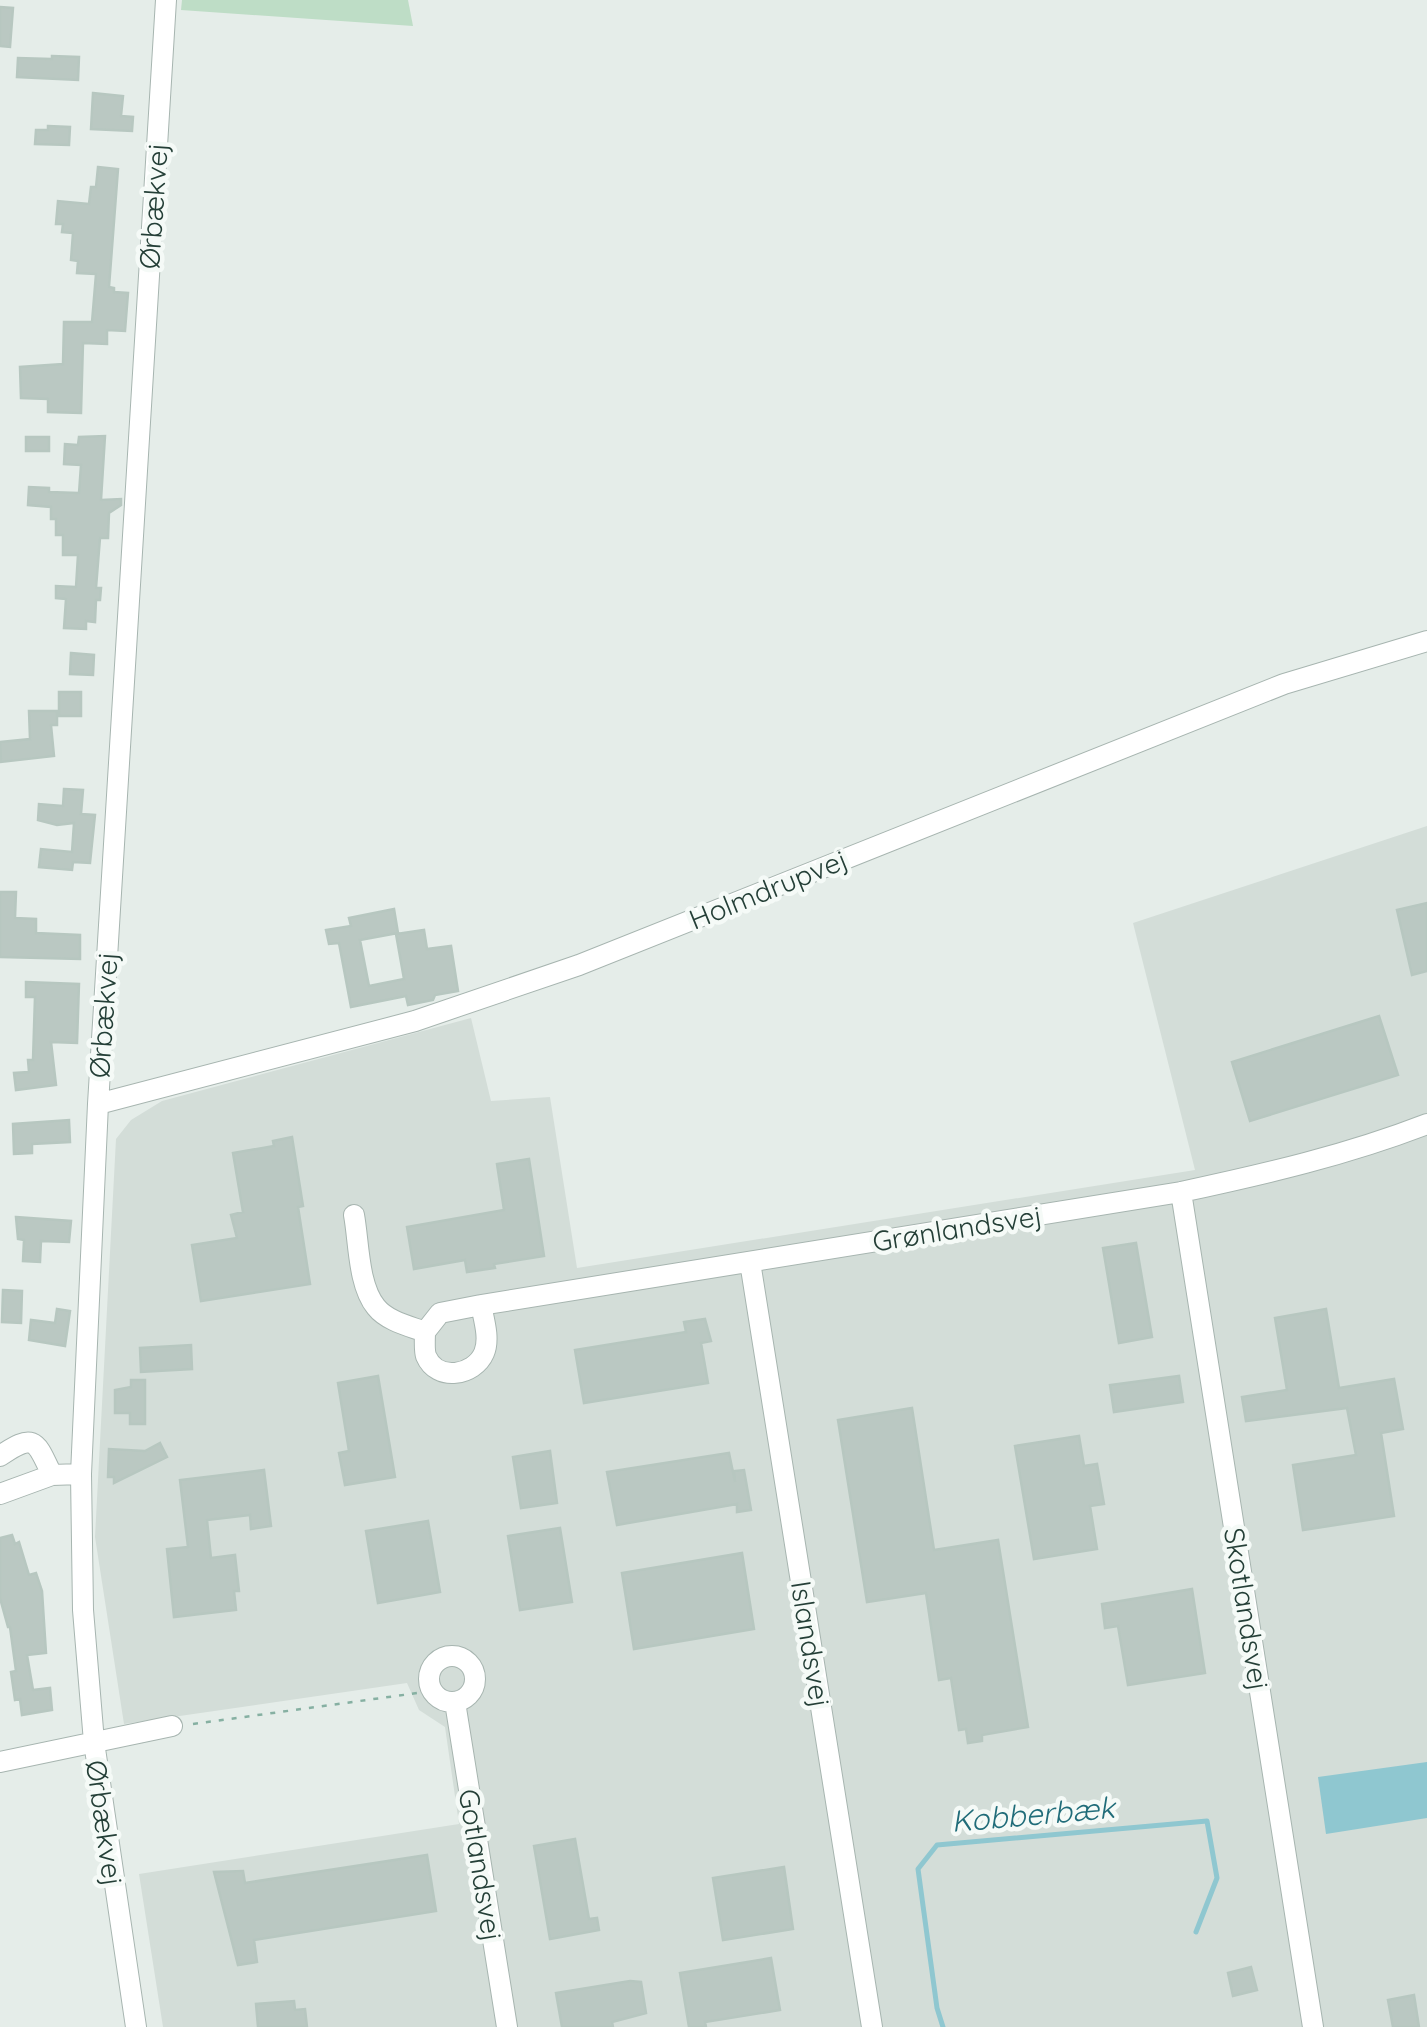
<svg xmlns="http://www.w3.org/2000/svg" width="1427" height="2027" font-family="Quicksand,sans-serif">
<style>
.built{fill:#d3ddd8}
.green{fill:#beddc6}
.water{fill:#8fc7d0}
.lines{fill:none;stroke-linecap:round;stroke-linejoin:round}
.stream{stroke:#8fc7d0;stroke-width:5}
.building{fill:#bac8c2;stroke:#b7c7c0;stroke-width:2.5}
.minor-casing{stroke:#a7b5b0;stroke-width:22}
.path{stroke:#86b0a2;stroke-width:2.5;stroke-dasharray:5 8;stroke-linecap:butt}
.minor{stroke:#fff;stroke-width:20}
.labels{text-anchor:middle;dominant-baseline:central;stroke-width:9;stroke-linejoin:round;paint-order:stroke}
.street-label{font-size:28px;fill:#243f37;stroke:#f5faf7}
.water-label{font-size:30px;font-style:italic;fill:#206c79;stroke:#f5faf7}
</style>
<rect width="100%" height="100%" fill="#e5ede9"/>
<path class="built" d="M1427,826V2027H163L139,1874L459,1824L445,1727L419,1710L407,1683L124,1724L95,1537L116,1139L131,1120L162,1101L471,1018L491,1101L550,1097L577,1268L1195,1170L1133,923Z"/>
<path class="green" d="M182,0H408L413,26L181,10Z"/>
<path class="water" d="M1427,1762V1818L1326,1834L1318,1777Z"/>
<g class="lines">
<path class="stream" d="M943,2027L937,2008L918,1869L937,1845L1207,1821L1217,1878L1196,1932"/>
</g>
<path class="building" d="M0,7L13,8L10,47L0,46Z
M52,56L79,57L78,80L17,77L18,58L52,59Z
M93,93L123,96L121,116L133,117L132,131L91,129Z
M48,126L70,127L69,145L35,144L36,130H48Z
M98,167L118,169L109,287L114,288V292L128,293L125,331L107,330V344L83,343L81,413L48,412V399L21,398L20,367L63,364L64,322H92L96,274L77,273L78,261L71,260L73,233L62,232L63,224H56L58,201L89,204L91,187H96Z
M105,436L101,500L121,499V505L109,513L108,538H100L96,588H101L100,600H96L95,622L86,621V629L64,628L66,599L56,598V586L76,587L78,555H63V535H56V519H51V507L28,505L29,487L49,488V492L79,493L81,465L64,464L65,444L78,445L79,437Z
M26,437H49V451H26Z
M71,653L94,655L93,675L70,674Z
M59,692H81V716H59Z
M29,711H57V725H51L54,756L1,762L0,742L30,739Z
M64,789L83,790L81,814L95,815L90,863L73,862L72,870L39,867L41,849L72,852L74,823L57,825L38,820L39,804L63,806Z
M0,892H16L15,918L36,919V933L80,935V959L0,957Z
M1427,903V971L1412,975L1397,910Z
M394,909L398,933L360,940L369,986L404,979L396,934L424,930L427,949L451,946L458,991L435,995L433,1000L408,1005L406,996L351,1007L339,943L329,944L326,930L351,926L349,918Z
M26,982L79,984L77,1043L51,1042L56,1085L16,1090L14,1073L29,1072L28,1060H33L35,997H26Z
M1379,1016L1398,1075L1250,1121L1232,1062Z
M69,1120L70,1142L32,1144V1153L14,1154L13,1124Z
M292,1137L303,1206L298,1207L310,1284L201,1301L192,1245L237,1238L231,1215L243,1212L233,1153L274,1146L273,1141Z
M529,1159L544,1256L494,1264L495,1268L467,1272L465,1260L414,1269L407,1227L504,1210L497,1164Z
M16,1217L71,1221L69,1242L41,1241L40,1262L23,1261L24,1240L18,1239Z
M1136,1243L1152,1337L1119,1343L1103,1248Z
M3,1290L22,1291L21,1323L2,1322Z
M57,1309L70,1311L65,1346L29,1340L31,1320L55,1323Z
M1326,1309L1339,1388L1394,1379L1403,1429L1381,1433L1394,1516L1303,1530L1293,1465L1356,1455L1347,1408L1246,1421L1242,1397L1287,1390L1275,1318Z
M705,1319L711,1341L701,1343L708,1383L584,1403L575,1350L686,1332L684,1322Z
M191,1345L192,1369L141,1372L140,1348Z
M378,1376L395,1477L345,1485L339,1453L349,1451L338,1383Z
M1179,1376L1183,1402L1114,1412L1110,1385Z
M131,1380H145V1424H130V1413H115V1390L131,1387Z
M912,1408L934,1550L998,1540L1028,1727L982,1735V1741L968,1743L966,1729L959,1730L951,1678L939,1680L926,1593L867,1602L838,1420Z
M1079,1436L1084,1466L1097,1464L1104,1504L1090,1506L1097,1549L1034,1559L1015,1446Z
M160,1443L167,1457L114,1483V1477H108L109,1449L145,1451Z
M550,1451L557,1503L521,1508L513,1457Z
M729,1453L735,1482L734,1471L744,1470L751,1510L737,1512V1504L617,1525L607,1472Z
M264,1470L271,1526L251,1529L250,1515L207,1520L211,1558L235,1555L239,1591H234L236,1610L174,1617L167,1549L188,1547L180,1480Z
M428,1521L440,1592L378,1603L366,1531Z
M560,1528L572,1602L520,1610L508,1536Z
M12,1535L15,1544L19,1542L29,1575L36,1573L42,1591L46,1653L27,1655L33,1690L50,1688L52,1710L22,1715L20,1699L15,1700L11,1672L16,1671L10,1627H8L0,1598V1538Z
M742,1553L754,1629L634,1649L622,1573Z
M1192,1589L1205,1673L1128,1685L1118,1626L1105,1628L1102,1604Z
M575,1839L589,1919L597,1918L599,1930L550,1939L534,1846Z
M427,1855L436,1911L254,1940L257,1962L238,1965L214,1872L243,1871L245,1883Z
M784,1867L793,1929L723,1940L713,1878Z
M771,1958L780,2010L705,2022L706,2027H689L680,1973Z
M1251,1967L1257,1990L1233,1996L1228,1973Z
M630,1981L641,1982L646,2013L612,2022L613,2027H562L556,1993Z
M1414,1995L1419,2027H1393L1388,2000Z
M294,2001L295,2010L305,2009L307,2027H258L256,2004Z"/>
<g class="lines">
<defs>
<path id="minor" d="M98,1104L415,1021L579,965L1284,684L1427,641
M1181,1192L1313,2027
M354,1215C359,1242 358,1285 376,1307C387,1321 409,1326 425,1332
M750,1262L872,2027
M481,1305C484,1320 490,1339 484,1353C474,1376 437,1382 426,1356C424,1350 425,1338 425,1332L440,1313L481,1305L1181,1192C1265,1174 1347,1155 1427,1124
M0,1456C35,1432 36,1441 52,1475
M0,1494L52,1475L81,1474
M429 1679a23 23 0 1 1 46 0a23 23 0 1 1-46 0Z
M455,1702L507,2027
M0,1762L172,1726
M136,2027L94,1742L83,1610L81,1474L98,1104L166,0"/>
</defs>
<use href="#minor" class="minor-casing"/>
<path class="path" d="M193,1724L432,1691"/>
<use href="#minor" class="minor"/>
</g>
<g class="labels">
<g class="street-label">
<text transform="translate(153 206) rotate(-86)">Ørbækvej</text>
<text transform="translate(768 889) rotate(-22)">Holmdrupvej</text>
<text transform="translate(103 1015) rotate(-86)">Ørbækvej</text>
<text transform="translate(957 1228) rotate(-9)">Grønlandsvej</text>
<text transform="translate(1247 1609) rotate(81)">Skotlandsvej</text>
<text transform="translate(811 1644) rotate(81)">Islandsvej</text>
<text transform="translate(105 1823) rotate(82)">Ørbækvej</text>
<text transform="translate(481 1865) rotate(81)">Gotlandsvej</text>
</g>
<g class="water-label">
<text transform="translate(1033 1814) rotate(-5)">Kobberbæk</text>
</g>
</g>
</svg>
